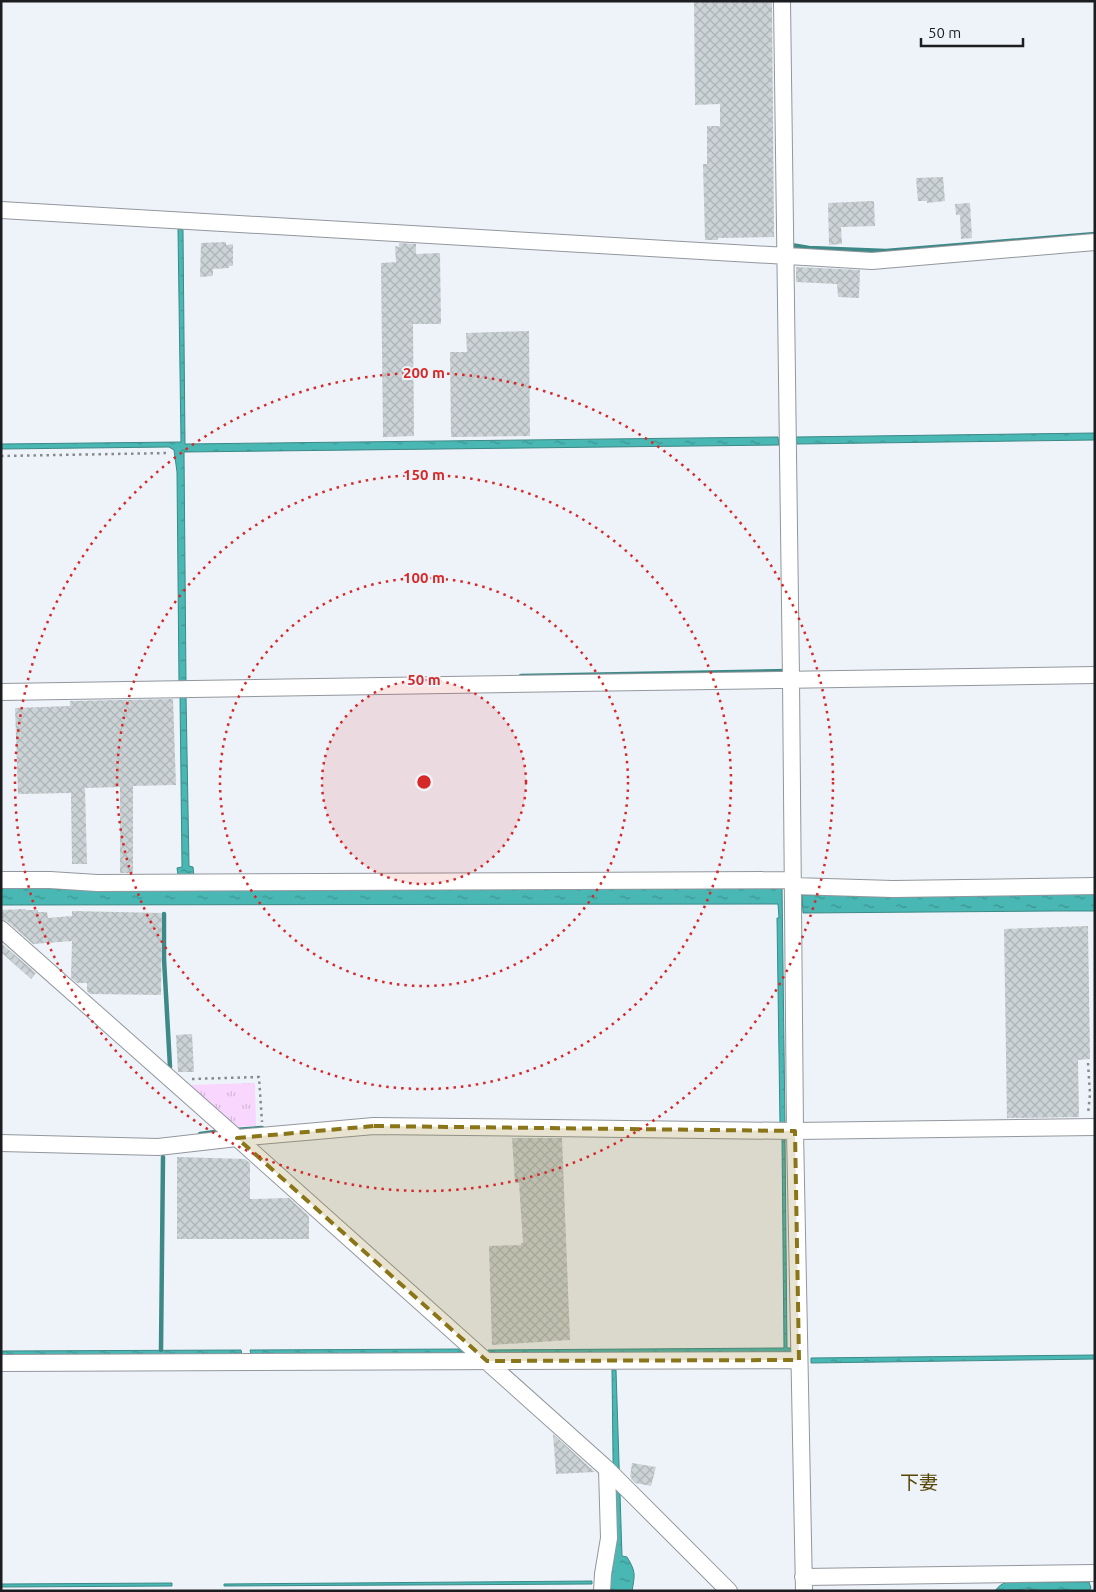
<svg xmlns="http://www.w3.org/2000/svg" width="1096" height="1592" font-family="Ubuntu,'Noto Sans JP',sans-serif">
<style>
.grass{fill:url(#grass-tufts)}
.water{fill:url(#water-ripples);stroke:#3c8987}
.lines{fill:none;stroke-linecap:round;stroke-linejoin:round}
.stream{stroke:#3c8987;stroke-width:4.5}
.building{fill:url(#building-cross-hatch)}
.street-casing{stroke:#92979d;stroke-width:18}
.path{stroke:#86898d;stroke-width:2.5;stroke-dasharray:2.5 4;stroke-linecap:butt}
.street{stroke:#fff;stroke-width:16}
.marked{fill:#8a7518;fill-opacity:0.2;stroke:#8a7518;stroke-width:4;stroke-dasharray:10 6;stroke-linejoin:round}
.ring{fill:none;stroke:#d62828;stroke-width:2.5;stroke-dasharray:2.5 5}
.labels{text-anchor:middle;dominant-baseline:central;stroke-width:4;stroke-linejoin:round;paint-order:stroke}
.neighbourhood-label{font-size:19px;fill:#564705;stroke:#eef3f9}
.centre{fill:#d62828;stroke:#eef3f9;stroke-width:2.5}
.ring-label{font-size:15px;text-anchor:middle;font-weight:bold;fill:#d62828;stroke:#eef3f9;stroke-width:4;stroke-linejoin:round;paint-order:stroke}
</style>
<defs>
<pattern id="grass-tufts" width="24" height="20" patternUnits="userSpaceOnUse" patternTransform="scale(1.25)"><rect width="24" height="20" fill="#f8d6fe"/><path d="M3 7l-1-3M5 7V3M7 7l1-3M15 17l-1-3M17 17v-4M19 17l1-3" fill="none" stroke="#d4b7d9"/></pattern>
<pattern id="water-ripples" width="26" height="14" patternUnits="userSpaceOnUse" patternTransform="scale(1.25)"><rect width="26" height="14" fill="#49b7b3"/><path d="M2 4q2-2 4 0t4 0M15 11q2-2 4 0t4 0" fill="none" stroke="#3c9491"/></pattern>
<pattern id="building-cross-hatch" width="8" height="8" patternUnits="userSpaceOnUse" patternTransform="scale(1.25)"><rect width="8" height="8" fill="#cbd3d6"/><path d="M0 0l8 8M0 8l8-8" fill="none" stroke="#aeb5b7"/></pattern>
</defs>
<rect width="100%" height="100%" fill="#eef3f9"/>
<path class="grass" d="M255,1083L256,1126L232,1127L187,1085Z"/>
<path class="water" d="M178,229L183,230L185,444L778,437L779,445L184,452L186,683L179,682L177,472L174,450L169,447L1,449V444L181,442Z
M1095,433V440L797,444L796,437Z
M180,695H186L189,866L193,867L194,876L178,875L177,868L182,867Z
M1,885L782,887L785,1126L780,1124L777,918H779L778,904L1,905Z
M1095,891V911H1055L803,913L802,895Z
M782,1138H785L787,1348H791L790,1352L487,1354L488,1350L784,1348Z
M466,1349L464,1353L251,1354L250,1350Z
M241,1350L242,1355H1V1351Z
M1095,1355V1359L811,1363V1358Z
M612,1370H616L622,1556L627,1557C636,1572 635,1574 632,1591H608L614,1543Z
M592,1581V1584L224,1586V1584Z
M1023,1582H1089L1091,1588L1089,1591H1038L1028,1589L995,1591C1003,1580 1010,1582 1023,1582Z
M172,1583V1586L1,1587V1584Z"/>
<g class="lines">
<path class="stream" d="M791,243V245L809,248L886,251L1095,234
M521,676L788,671
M164,914V959L170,1067
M235,1130L262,1128
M200,1134L222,1131
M161,1350L163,1157"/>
</g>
<path class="building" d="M694,1H772L774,237L718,238V240H705L703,164H707V126H720V104L695,105Z
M943,177L945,201L927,203V201H918L916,178Z
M874,201L875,226L841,227L842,244L829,245L828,203Z
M970,203L972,238L961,239L960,215H956L955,204Z
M226,242V245L233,244V266H229V268L213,269V276L200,277L201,243Z
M399,243L416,244V254L440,253L441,324H413L414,436L383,437L381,263L396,262L395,246L399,247Z
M796,267L860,270L859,298L838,297L837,284L796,282Z
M529,331L530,436L451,437L450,352H467L466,333Z
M173,699L176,785L133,786V873H120V787L85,788L87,864H72L71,793L18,794L15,708L70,706V701Z
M26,909V910H38V912H47L48,918L72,916V911L162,913L161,995L90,994L87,991V983H77L71,978L72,941L33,944L8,922L1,919V910Z
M1088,926L1090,1059L1078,1060L1079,1117L1007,1118L1004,929Z
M2,944L36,973L31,979L2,953Z
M192,1034L194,1072H178L176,1035Z
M512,1138H562L570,1340L492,1345L489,1246L521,1245V1243H523L519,1183H515Z
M177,1157L245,1159L250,1163V1199L289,1198L309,1216V1239H177Z
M553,1434L595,1472L556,1474Z
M632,1463L656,1467L651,1486L635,1483L631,1479L632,1478L630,1477Z"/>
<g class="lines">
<defs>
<path id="street" d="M782,1L791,679L795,1131L804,1591
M1,210L872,261L1095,242
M1,692L1095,675
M1,880H50L97,883L793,880
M793,886L893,889L1095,886
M1,929L237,1138L607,1469L729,1591
M1,1143L158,1147L237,1138L374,1126L795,1131L1095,1127
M1,1363L799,1360
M803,1577L1095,1573
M602,1591L603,1574L609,1538L607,1469"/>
</defs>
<use href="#street" class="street-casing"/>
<path class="path" d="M1,456L169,453
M1088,1063L1090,1094L1088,1114
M192,1079L259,1077L262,1122"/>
<use href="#street" class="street"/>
</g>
<path class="marked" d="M374,1126L795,1131L799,1360L487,1361L237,1138Z"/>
<circle cx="424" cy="782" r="102" fill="#d62828" fill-opacity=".12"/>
<g class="ring">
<circle cx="424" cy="782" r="102"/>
<circle cx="424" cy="782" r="204"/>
<circle cx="424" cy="782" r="307"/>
<circle cx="424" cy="782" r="409"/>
</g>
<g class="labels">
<g class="neighbourhood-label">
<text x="919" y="1482">下妻</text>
</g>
</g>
<circle cx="424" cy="782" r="8" class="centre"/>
<g class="ring-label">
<text x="424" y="378">200 m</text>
<text x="424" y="480">150 m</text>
<text x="424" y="583">100 m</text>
<text x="424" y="685">50 m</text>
</g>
<rect width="1096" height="1592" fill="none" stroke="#1c1d20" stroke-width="5"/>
<path d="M921 38v8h102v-8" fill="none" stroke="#1c1d20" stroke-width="2.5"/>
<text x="928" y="38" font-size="15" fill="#1c1d20" stroke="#eef3f9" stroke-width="4" paint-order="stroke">50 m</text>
</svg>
